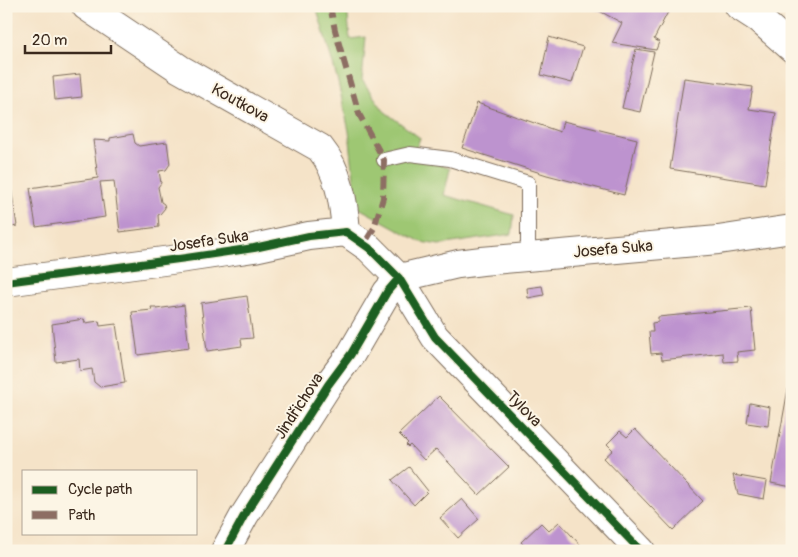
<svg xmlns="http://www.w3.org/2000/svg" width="798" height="557" font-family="Pangolin,sans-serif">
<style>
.green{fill:#9ec773;stroke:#6c7848}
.building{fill:#bd93cf}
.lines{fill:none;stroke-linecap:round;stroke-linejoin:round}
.service-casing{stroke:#7c6b5a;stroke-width:16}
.minor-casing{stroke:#7c6b5a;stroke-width:30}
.tertiary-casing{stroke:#7c6b5a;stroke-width:30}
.service{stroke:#fff;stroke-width:14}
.minor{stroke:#fff;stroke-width:28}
.tertiary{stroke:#fff;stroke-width:28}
.quiet{stroke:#8d6e63;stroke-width:6;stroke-dasharray:12 6;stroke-linecap:butt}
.cycleway-casing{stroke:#fcf5e5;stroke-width:11}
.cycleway{stroke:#1b5e20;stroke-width:8}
.labels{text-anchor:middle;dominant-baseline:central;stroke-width:4;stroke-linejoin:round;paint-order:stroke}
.street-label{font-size:16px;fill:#3b2a1e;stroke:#fcf5e5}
</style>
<rect width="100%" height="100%" fill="#fcf5e5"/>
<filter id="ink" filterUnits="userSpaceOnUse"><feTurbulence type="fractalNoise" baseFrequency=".02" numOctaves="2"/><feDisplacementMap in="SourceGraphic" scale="10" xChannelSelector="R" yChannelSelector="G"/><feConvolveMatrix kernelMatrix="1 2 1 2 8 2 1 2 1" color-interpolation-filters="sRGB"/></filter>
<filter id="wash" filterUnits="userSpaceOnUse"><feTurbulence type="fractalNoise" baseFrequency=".0096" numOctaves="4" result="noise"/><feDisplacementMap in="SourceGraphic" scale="20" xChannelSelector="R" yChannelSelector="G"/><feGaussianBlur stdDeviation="1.12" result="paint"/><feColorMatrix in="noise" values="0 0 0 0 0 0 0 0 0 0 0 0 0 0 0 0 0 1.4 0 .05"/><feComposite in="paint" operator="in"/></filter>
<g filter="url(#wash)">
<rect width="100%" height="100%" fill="#f5e3c8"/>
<path class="green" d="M316,6H347L350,39L366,37L362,80L384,111L420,138L415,151L450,169L444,195L514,215L512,234L439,245L421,242L357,207L349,131L337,78Z"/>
<g id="blocks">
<path class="building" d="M590,6H671L654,39L659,42L656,50L612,43L622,23Z
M549,37L583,47L572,83L541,75Z
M636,49L654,52L640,112L622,108Z
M80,74L82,97L55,100L53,77Z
M684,78L753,87L749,109L776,113L765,184L670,169Z
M477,103L560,132L563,121L637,139L624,195L547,175L462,148Z
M133,134L135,143L139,146L167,142L170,164L166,170L159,171L161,183L158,187L161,202L164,204L165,208L160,214L158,215L159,227L120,232L114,181L100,182L105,217L36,227L30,188L98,178L93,140L110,141V138Z
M6,187H11L17,226L6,228Z
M542,286L544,295L528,298L527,288Z
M247,296L253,338L241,339L242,346L207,351L201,303Z
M184,305L189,348L138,355L132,312L152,310L151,307H156V309Z
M751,308L755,350L737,352L738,361L724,362L723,353L662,360L661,353L651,354L649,332H653L652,323L658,322V317Z
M84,319L85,323L99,321L100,326L116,324L125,383L100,387L94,382L92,369L80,371L79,359L56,362L52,324Z
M788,389L792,390V487L771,483Z
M439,396L509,467L479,495L436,449L424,460L410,445L408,447L406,445L408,443L399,434Z
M750,403L770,407L768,426L747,423Z
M635,429L703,501L673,530L604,458L613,450L607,444L620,431L627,437Z
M409,467L428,491L414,505L392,480Z
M733,475L767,481L764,499L738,494Z
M462,499L479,519L458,538L440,518Z
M559,522L586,551H529L521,542L541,523L549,531Z"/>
</g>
</g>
<g filter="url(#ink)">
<use href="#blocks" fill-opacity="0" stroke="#7c6b5a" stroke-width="1"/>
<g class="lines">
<defs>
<path id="service" d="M384,160L410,154L450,159L528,183V257"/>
<path id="minor" d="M86,6L180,69L320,148C339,171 344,203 346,232
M399,278L458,264L482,261L718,240L792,229
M6,282L186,258L254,248L309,236L346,232L369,248L399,278L435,337L641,551
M225,551L244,516L328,385L351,354L387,292L399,278"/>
<path id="tertiary" d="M739,6L759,19L792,48"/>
</defs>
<use href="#service" class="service-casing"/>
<use href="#minor" class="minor-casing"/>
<use href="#tertiary" class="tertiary-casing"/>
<use href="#service" class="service"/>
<use href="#minor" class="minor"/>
<use href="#tertiary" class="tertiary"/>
<path class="quiet" d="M330,6L335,30L359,114L384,160L383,198L374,228L364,244"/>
<defs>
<path id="cycleway" d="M6,282L186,258L254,248L309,236L346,232L369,248L399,278L435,337L641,551
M225,551L244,516L328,385L351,354L387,292L399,278"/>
</defs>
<use href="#cycleway" class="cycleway-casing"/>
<use href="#cycleway" class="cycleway"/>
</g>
</g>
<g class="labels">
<g class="street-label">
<text transform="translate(240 103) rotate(29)">Koutkova</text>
<text transform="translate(209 241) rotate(-8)">Josefa Suka</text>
<text transform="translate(613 249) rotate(-5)">Josefa Suka</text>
<text transform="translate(299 406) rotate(-57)">Jindřichova</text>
<text transform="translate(524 409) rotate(46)">Tylova</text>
</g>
</g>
<rect width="798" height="557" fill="none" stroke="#fcf5e5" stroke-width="25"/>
<rect x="22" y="470" width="175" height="65" fill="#fcf5e5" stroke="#afa495"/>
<rect x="32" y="486" width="25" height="8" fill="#1b5e20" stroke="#afa495"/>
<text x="68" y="494" font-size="15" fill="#3b2a1e">Cycle path</text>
<rect x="32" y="511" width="25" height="8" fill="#8d6e63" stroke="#afa495"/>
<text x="68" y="520" font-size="15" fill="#3b2a1e">Path</text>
<path d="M25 45v8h86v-8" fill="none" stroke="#3b2a1e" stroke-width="2.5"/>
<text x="32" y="45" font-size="15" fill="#3b2a1e" stroke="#fcf5e5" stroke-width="4" paint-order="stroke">20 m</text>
</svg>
